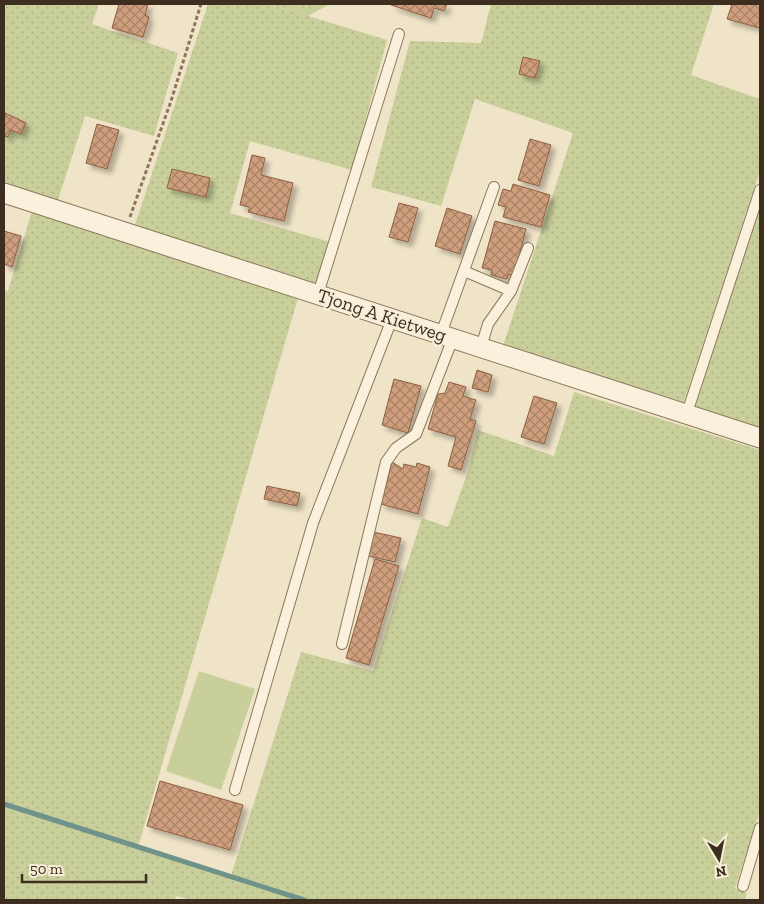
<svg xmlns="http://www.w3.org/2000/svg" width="764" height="904" font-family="'Zilla Slab',serif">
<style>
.grass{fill:url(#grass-dots)}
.forest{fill:url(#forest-crowns)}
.pitch{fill:#c9cf9b}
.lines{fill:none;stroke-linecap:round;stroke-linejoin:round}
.stream{stroke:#6f938a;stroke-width:5}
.building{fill:url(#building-cross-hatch);stroke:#8d5f41;filter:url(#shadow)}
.lane-casing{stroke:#8d765c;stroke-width:12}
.street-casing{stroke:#8d765c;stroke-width:21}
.path{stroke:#8d765c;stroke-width:3;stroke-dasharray:4 2.5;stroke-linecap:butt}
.lane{stroke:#faf1dc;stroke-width:10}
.street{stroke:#faf1dc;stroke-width:19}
.labels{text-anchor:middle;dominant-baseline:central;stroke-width:4.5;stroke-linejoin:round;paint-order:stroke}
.street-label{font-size:19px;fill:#3d2e20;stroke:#f7eed8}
</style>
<defs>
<pattern id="grass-dots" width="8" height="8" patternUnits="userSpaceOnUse" patternTransform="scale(1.25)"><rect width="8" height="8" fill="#c9cf9b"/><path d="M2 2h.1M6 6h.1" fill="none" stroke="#aeb285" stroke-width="1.8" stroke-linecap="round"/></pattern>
<pattern id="forest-crowns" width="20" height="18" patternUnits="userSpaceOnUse" patternTransform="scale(1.25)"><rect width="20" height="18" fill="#c9cf9b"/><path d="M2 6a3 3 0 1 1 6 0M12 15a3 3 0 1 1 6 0" fill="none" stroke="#aeb285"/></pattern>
<pattern id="building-cross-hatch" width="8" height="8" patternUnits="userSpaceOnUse" patternTransform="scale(1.25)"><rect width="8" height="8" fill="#cf9f7d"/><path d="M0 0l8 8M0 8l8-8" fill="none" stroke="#a98266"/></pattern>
<filter id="shadow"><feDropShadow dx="4.5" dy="4.5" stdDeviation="2.5" flood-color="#0004"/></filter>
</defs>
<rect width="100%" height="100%" fill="#f0e4c8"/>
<path class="grass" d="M4,4H99L92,24L178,53L154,136L85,116L57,203L4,187Z
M208,4H269L387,40L352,170L250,141L230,213L330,242L315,286L134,228Z
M491,4H714L691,75L760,99V171L684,402L503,346L573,133L475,99L441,206L371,187L410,41L481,43Z
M760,205V428L695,407Z
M32,211L298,298L138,847L231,876L301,652L373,671L422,518L448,527L468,471L478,430L554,456L574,392L760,450V811L735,888L747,893L745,900H192L176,896L175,900H4V290L8,291Z"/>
<path class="forest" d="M269,4H330L308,16Z"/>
<path class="pitch" d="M199,671L255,689L221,790L166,771Z"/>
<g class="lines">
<path class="stream" d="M4,804L304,900"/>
</g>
<path class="building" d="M119,4H148L145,15L149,17L143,37L112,28Z
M391,4H447L444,11L434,8L431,18L391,5Z
M732,4H760V28L727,19Z
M523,57L540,61L535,78L519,74Z
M5,113L26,123L21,134L11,130L8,137L4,136Z
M97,124L119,130L107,169L86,163Z
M530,139L551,145L539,186L518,180Z
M252,155L265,158L261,175L293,183L284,221L248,212L250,207L240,205Z
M172,169L210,178L206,197L167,188Z
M513,184L550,195L541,227L503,217L506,207L498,205L503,189L511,191Z
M399,203L418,208L408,242L389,237Z
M447,208L472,216L460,254L435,246Z
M495,221L526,229L514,276L508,274L507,279L491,275L492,270L482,268Z
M4,231L21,236L12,267L4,264Z
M477,370L492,375L488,392L472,388Z
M394,379L421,386L408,433L382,425Z
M449,382L466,387L463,396L476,400L470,419L476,421L461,470L448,466L456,437L428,429L438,394L445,393Z
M534,396L557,403L544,444L521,437Z
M392,462L403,469L404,464L416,467L417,463L430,467L418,514L381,504Z
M267,486L300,493L297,506L264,499Z
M373,532L401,538L395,562L368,556Z
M375,559L399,566L369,665L346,658Z
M160,781L243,805L230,850L147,826Z"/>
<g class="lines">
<defs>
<path id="lane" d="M464,271L511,291
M318,294L399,34
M441,334L494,187
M481,347L488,324L511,291L528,248
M687,413L760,190
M342,644L386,462L396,448L416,434L453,338
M235,790L313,523L392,319
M743,886L760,828"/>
<path id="street" d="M4,193L760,438"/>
</defs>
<use href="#lane" class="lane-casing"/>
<use href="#street" class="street-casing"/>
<path class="path" d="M130,217L171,101L201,4"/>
<use href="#lane" class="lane"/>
<use href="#street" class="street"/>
</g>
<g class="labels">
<g class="street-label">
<text transform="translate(382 315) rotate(18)">Tjong A Kietweg</text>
</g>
</g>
<rect width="764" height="904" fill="none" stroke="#3d2e20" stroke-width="10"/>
<g transform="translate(719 859) rotate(170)" stroke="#f7eed8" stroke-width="4" paint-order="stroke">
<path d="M0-4L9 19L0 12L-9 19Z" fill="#3d2e20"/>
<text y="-8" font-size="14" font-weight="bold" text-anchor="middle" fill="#3d2e20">N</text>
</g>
<path d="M22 874v8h124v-8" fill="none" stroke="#3d2e20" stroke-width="2.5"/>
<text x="30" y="874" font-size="15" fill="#3d2e20" stroke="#f7eed8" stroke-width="4" paint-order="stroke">50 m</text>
</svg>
